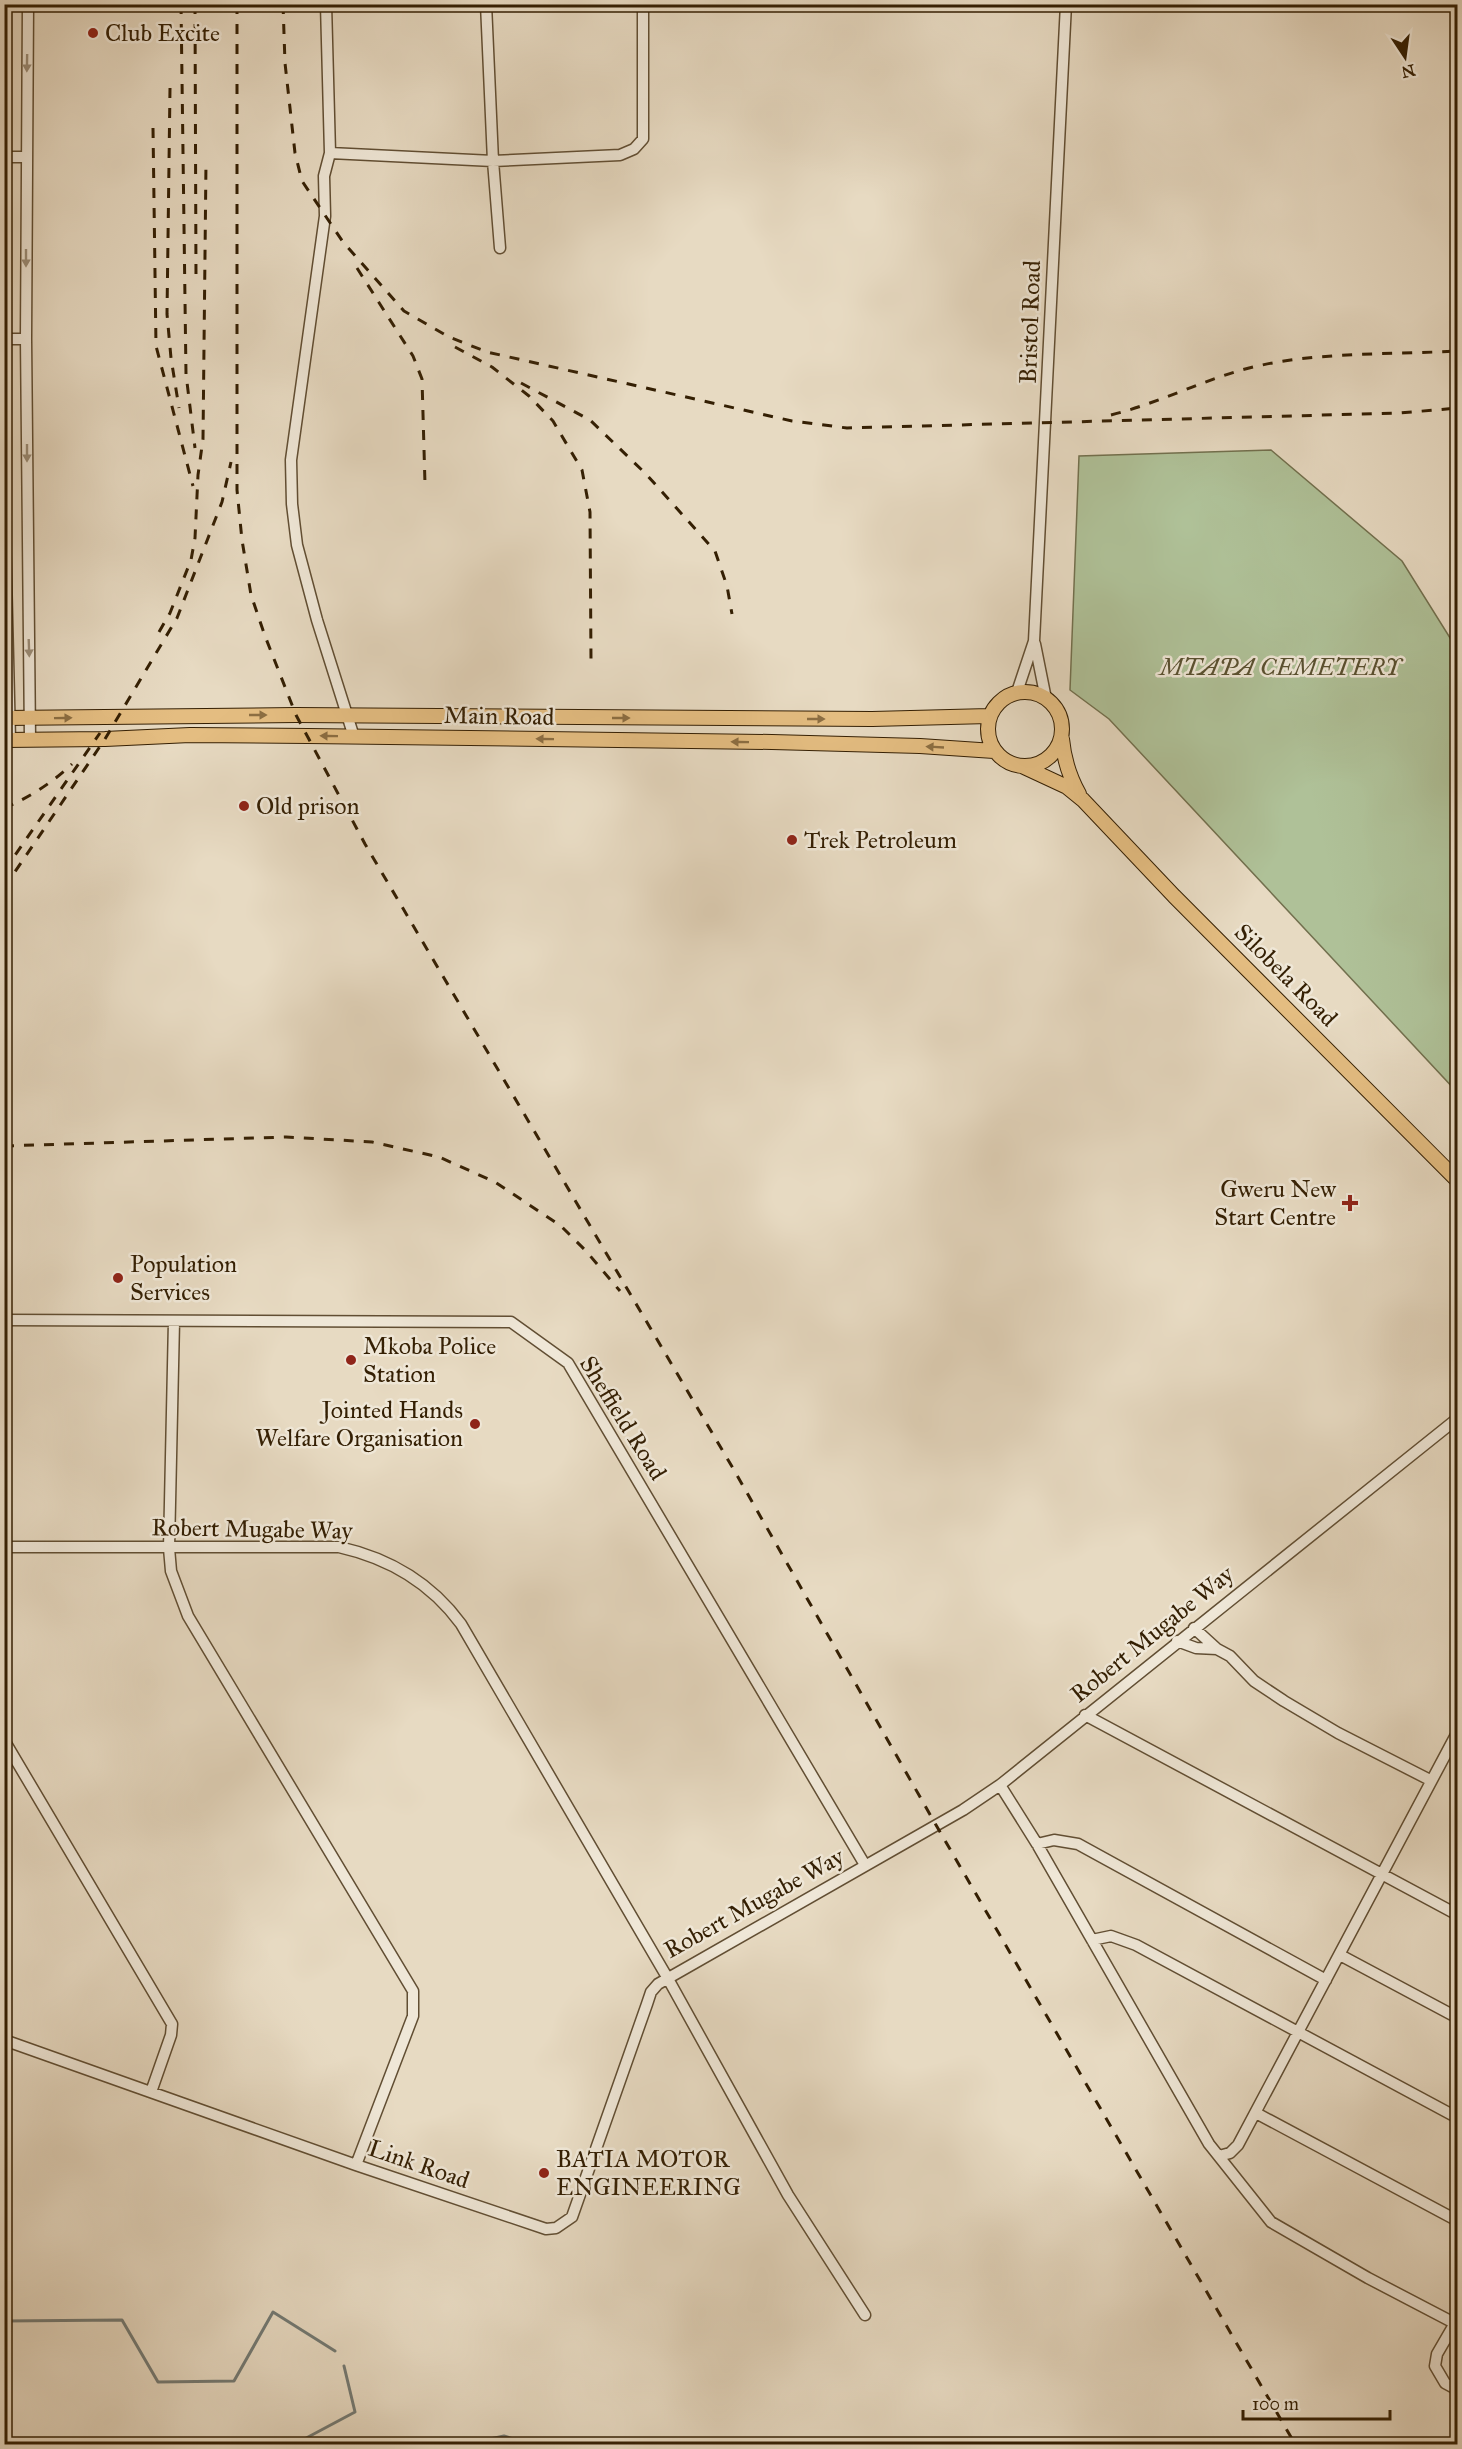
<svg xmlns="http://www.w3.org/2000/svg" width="1462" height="2449" font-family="'IM FELL Great Primer',serif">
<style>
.green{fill:#afc198;stroke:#72704e;stroke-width:1.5}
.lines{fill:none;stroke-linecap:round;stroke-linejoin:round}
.stream{stroke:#737a74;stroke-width:3}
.minor-casing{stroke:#614e33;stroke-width:13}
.major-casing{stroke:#341f03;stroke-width:16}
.minor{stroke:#efe7d7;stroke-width:10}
.major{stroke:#e4bd81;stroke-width:14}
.rail{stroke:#341f03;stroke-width:3;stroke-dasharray:10 10;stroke-linecap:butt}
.oneway{fill:#9b8d78}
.oneway2{fill:#8c6e42}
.poi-dot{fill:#8f2418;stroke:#efe7d7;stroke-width:2}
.labels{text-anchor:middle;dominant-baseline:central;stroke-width:5;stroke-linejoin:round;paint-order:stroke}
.poi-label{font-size:24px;fill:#341f03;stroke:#efe7d7;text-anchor:start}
.street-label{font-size:24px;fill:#341f03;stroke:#efe7d7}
.park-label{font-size:24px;font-style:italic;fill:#595030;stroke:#efe7d7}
</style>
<rect width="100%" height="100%" fill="#e7dac2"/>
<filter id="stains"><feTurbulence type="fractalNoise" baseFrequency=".00333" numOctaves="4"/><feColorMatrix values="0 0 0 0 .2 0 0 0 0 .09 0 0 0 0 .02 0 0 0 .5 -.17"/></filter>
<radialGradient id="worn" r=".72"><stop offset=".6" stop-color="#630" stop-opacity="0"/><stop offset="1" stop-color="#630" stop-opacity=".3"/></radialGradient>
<path class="green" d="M1271,450L1402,561L1457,649V1092L1109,719L1070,690L1079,456Z"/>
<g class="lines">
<path class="stream" d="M4,2321L122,2320L158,2382L234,2381L273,2312L335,2351
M295,2444L355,2412L344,2366
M467,2444L504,2436L529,2444"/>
<defs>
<path id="minor" d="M28,4L26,339L30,740
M326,4L330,153L324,176L325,216L291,460L292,504L297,545L317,620L354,737
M486,4L493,161L500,248
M330,153L493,161L620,155L634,149L643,139V4
M4,157H26
M4,339H26
M4,491L10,740
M1035,644L1046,699
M1017,692L1034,641L1066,4
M4,1320L511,1322L568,1363L865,1865
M174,1321L169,1548L171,1571L188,1616L413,1991V2016L356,2165
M4,1547H339C388,1558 431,1583 461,1624L667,1977L788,2195L865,2315
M1194,1628L1217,1649
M1177,1641L1196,1648L1217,1649L1230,1656L1254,1681L1284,1701L1338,1733L1430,1780
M1085,1715L1458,1915
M4,1740L172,2024L171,2035L151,2092
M1000,1785L1037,1844L1209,2144L1271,2222L1368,2278L1458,2325
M1037,1844L1054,1840L1078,1844L1326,1980
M1092,1940L1111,1936L1136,1945L1458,2118
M1340,1955L1458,2018
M4,2040L356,2165L546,2229L556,2228L572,2217L647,2004L651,1992L658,1984L963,1810L1000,1785L1458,1418
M1256,2113L1458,2221
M1219,2156L1230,2153L1238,2145L1458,1731
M1455,2323L1437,2354L1435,2366L1445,2383L1458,2390"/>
<path id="major" d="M988 729a37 37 0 1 1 74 0a37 37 0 1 1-74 0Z
M4,718L296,715L872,719L989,716
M1062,739C1064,760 1069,776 1079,794
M4,740L105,739L190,735L308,736L772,742L920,746L994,751
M1024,767L1067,787L1083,800L1174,896L1458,1181"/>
</defs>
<use href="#minor" class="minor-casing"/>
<use href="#major" class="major-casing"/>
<use href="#minor" class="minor"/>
<use href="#major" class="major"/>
<path class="rail" d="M181,4L186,374L195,448
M195,4L196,280
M237,4V490L242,540L251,595L265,636L296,715L365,844L734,1470L936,1825L1295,2444
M283,4L285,63L295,153L302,181L343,242L404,311L449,337L487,352L792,421L847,428L1400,413L1458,408
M170,88L167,314L171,358L179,408
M153,128L156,346L193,486
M357,268L413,356L422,379L425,484
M455,347L492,367L529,396L553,421L582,470L590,512L591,662
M521,383L590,420L646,474L715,551L727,586L732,614
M1111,415C1155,404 1195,384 1238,371C1307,351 1385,355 1458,351
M159,632L170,613L191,560L195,538L198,475L203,439L206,162
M4,808C29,798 53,782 72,764
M4,871L100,733
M4,888L105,739L177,618L222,502L231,462
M4,1146L286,1137L372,1142L439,1157L495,1182L561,1226L586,1251L620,1291"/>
</g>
<defs><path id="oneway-solid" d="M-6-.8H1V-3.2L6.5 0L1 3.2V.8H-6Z" transform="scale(1.5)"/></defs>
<g class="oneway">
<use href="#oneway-solid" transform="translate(27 63) rotate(91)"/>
<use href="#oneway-solid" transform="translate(26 258) rotate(90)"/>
<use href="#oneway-solid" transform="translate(27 453) rotate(90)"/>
<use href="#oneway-solid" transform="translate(29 648) rotate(88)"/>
</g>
<g class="oneway2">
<use href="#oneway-solid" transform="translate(258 715)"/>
<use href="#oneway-solid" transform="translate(63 718) rotate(-1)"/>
<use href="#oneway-solid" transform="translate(621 718)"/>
<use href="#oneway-solid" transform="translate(816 719)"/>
<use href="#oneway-solid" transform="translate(329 736) rotate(-179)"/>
<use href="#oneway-solid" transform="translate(545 739) rotate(-179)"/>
<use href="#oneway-solid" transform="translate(740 742) rotate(-179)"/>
<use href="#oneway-solid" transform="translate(935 747) rotate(-177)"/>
</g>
<g class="poi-dot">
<circle cx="93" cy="33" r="6"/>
<circle cx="244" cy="806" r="6"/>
<circle cx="792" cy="840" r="6"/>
<path d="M1347 1194h6v6h6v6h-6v6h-6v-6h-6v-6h6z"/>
<circle cx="118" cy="1278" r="6"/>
<circle cx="351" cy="1360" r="6"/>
<circle cx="475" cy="1424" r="6"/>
<circle cx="544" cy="2173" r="6"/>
</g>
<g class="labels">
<g class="poi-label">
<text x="105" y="33">Club Excite</text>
<text x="256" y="806">Old prison</text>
<text x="804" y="840">Trek Petroleum</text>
<text x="1336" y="1189" text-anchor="end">Gweru New<tspan x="1336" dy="28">Start Centre</tspan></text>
<text x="130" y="1264">Population<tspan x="130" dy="28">Services</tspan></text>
<text x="363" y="1346">Mkoba Police<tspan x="363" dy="28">Station</tspan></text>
<text x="463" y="1410" text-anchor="end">Jointed Hands<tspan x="463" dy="28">Welfare Organisation</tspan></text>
<text x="556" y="2159">BATIA MOTOR<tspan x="556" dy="28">ENGINEERING</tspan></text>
</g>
<g class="street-label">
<text transform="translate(1030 322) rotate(-88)">Bristol Road</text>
<text transform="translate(499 716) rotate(1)">Main Road</text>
<text transform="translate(1286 975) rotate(45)">Silobela Road</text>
<text transform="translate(623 1418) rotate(58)">Sheffield Road</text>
<text transform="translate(252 1529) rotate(1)">Robert Mugabe Way</text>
<text transform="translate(1152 1634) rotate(-39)">Robert Mugabe Way</text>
<text transform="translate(754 1903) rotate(-29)">Robert Mugabe Way</text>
<text transform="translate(419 2164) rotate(19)">Link Road</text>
</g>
<g class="park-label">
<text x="1280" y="667">MTAPA CEMETERY</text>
</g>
</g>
<rect width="1462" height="2449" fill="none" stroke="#e7dac2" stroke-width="24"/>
<rect x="6" y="6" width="1450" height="2437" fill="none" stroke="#341f03" stroke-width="3"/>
<rect x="12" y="12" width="1438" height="2425" fill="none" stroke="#341f03" stroke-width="1.5"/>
<g transform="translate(1405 57) rotate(167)" stroke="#efe7d7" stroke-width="4.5" paint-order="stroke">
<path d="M0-4.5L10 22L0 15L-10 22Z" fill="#341f03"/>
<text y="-9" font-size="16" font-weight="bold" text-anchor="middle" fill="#341f03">N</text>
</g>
<path d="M1243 2410v9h147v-9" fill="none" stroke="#341f03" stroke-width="3"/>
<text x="1252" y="2410" font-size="18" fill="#341f03" stroke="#efe7d7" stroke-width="4.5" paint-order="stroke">100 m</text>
<rect width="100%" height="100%" filter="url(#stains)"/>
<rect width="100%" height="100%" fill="url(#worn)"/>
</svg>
